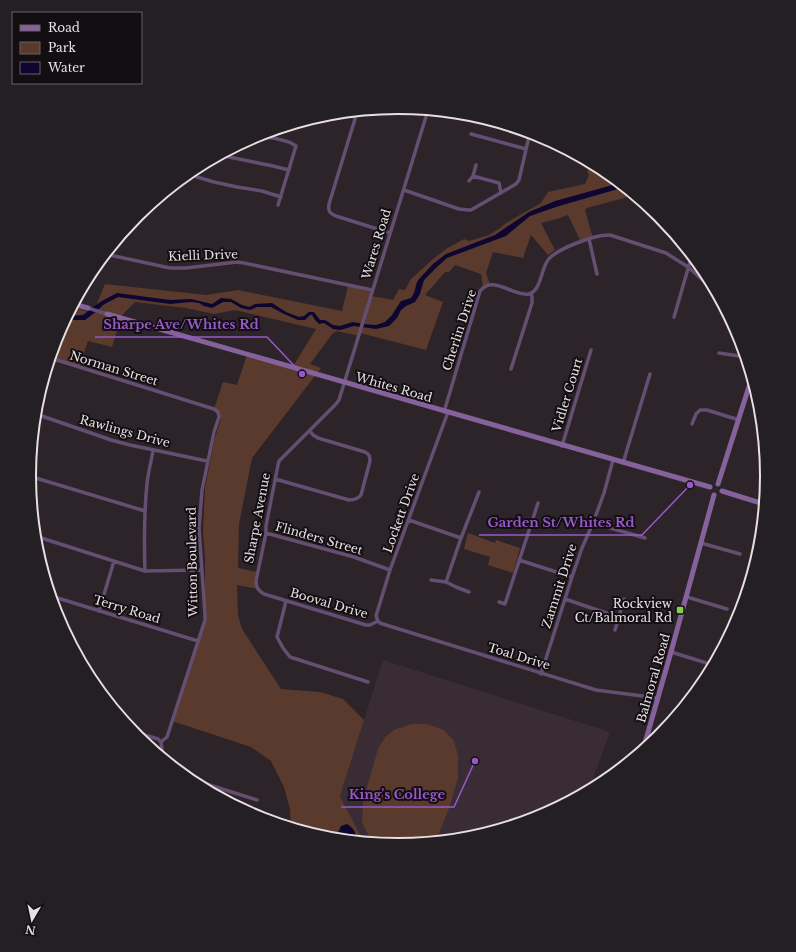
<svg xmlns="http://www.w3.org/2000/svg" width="796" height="952" font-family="'Libre Baskerville',serif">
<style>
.built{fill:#3a2c35}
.green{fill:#593a2d}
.water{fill:#0d0631}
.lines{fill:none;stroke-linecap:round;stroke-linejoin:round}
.street{stroke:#644e72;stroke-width:3.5}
.secondary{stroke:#86629c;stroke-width:5}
.poi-dot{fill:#83d04e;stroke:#130e11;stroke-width:1.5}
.labels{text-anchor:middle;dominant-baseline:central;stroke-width:4;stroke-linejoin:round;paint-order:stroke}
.street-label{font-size:12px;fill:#e6dfe3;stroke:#130e11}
.poi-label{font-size:12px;fill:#e6dfe3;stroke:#130e11;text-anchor:end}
.rim{fill:none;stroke:#e6dfe3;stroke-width:2}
.leader{fill:none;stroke:#9659c8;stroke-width:1.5}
.callout-dot{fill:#9659c8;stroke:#130e11;stroke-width:1.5}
.callout-label{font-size:13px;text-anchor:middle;font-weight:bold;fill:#9659c8;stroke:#130e11;stroke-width:4;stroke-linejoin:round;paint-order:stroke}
</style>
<rect width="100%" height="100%" fill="#2d2429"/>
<path class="built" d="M383,660L610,732L589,790L539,817L470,838L398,845L364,842L340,796Z"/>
<path class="green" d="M592,165L595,171L603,169L635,195L587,208L585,210L593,238L581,242L568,215L557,219L541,223L555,250L548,255L531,235L523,258L493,252L486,273L490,284L483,287L481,274L455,265L449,272H445L425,295L443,302L426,350L360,333L359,336L337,331L333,333L310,364L321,368L252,458L239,524L238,568L257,572L258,589L237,585L238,615L242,629L281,689L320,692L343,699L364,720L340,796L364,842L326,838L291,827L290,809L284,787L271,761L251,747L172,721L205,618V559L203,531L205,488L214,441L221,419L219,417V414L214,409L223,382L237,385L247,355L292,368L316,329L235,310L214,314L186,308L135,302L122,315L112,347L88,341L79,367L54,361L44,379L57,335L72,307L93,313L105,284L206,295L238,290L342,311L348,286L372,292L371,296L393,300L399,289L405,290L411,279L432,260L446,249L464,239L469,241L489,235L500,228L506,223L541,203L548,192L585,184L589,175L587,171L591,168Z
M468,533L495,543L496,540L520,548L513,573L488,565L490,557L464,549Z
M412,724H427L444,730L454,741L458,756V778L450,806L439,833L434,841L398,845L374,843L369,837L362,822L363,801L378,749L386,736L396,729Z"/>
<path class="water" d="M620,183L625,187L559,206L530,216L506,236L447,258L438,266L424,280L420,294L415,302L406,306L401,310L397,318L389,326L376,329L354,326L340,330L333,329L324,323L319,324L315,320L312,315H310L305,320H298L284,314L271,307H257L250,310L241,308L231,302H223L212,308L204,306L199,303L191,302L170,304L118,297L103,305L97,311L85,320H72L63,324L66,318L70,316L83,315L100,302L117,293L170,300L191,299L212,304L221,298L231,299L242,305L249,307L255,304L272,303L286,312L299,317L304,316L309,312H314L320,320H325L333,325L340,326L353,322L363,324L376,325L385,322L392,315L401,301L411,298L414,293L417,282L419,279L433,264L446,254L495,235L529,212L555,201Z
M347,824C354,828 356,833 357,841L335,839L341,826Z"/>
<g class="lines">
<path class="street" d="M351,112L354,116L355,119L329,204C328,211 329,213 336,216L390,233
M471,134L526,149
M256,136C268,137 287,139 296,146L278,205
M219,155L273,166L289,170
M587,166L589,162
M187,174L214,182L237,187L262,191L281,197
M473,176L499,183L501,193
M469,181L473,176L476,165
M404,190L459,209L468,210H471L516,184L519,180L530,132
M589,239L597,274
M105,254L170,268H186L237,262L244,263L372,290
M88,308L107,314
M674,317L692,255
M719,353L746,357
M511,369L532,303V297L531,293
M36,408L50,365L54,361L57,360L214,409L218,412L219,417L214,432L202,490L199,528L205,615V620L167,737L161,742L162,749L160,756
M444,412L480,291C493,274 513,297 529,294C541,291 541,269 548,260C556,249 596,234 610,235L666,253L688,267L705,282L714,287
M39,415L111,440L130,445L207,461
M35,419L38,417C41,413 39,410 36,408
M692,424L696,414L700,410H707L739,420
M562,446L591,350
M623,463L650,374
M29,476L145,511
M275,479L349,500C355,500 358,499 361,495L370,461C370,456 369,454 365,452L318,438L313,435L310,431
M409,520L461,538L446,582
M593,523L645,538
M266,533L354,557L390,570
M35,536L145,571L202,570
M461,538L479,492
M701,543L740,554
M519,560L572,577
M145,571C144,542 144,513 147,484C148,473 151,462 153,451
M431,580L446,582L456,587L469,592
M51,596L198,641
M687,597L727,609
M565,599L618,617
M286,601L277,637L283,648L290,657L368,682
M499,602L505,604L538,503
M99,611L114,561
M378,621L370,625H366L264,594C259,591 256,588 256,581L266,533V526L278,465L279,461L336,404L339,400L428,110
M378,621L380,623L386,625L596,690L658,698
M378,621L376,616L390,570L448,412
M615,630L624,599
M671,652L713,665
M541,674L572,577L582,548L593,523L604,493L613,460
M134,732L158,739L161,742
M187,778L257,800"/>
<path class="secondary" d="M73,304L88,308
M107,314C308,373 509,431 710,487
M718,484L752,377
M722,491L764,504
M643,750L671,652L714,495"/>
</g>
<rect class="poi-dot" x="676" y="606" width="8" height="8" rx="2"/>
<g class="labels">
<g class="street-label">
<text transform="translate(376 244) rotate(-73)">Wares Road</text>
<text transform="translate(203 255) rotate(-2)">Kielli Drive</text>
<text transform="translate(459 330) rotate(-72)">Cherlin Drive</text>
<text transform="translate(114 368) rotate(17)">Norman Street</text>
<text transform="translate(394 387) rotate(16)">Whites Road</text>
<text transform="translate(567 395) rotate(-73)">Vidler Court</text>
<text transform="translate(125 431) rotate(15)">Rawlings Drive</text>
<text transform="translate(401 513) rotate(-70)">Lockett Drive</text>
<text transform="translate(257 518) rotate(-79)">Sharpe Avenue</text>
<text transform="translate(319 538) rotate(16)">Flinders Street</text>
<text transform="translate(192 562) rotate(-91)">Witton Boulevard</text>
<text transform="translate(559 586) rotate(-72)">Zammit Drive</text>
<text transform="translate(329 603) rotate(16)">Booval Drive</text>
<text transform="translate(127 609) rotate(17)">Terry Road</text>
<text transform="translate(519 656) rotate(17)">Toal Drive</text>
<text transform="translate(653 678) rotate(-74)">Balmoral Road</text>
</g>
<g class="poi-label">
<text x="672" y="603">Rockview<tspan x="672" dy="14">Ct/Balmoral Rd</tspan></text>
</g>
</g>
<path d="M0 0H796V952H0ZM36 476a362 362 0 1 1 724 0a362 362 0 1 1-724 0Z" fill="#241f22" fill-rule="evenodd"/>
<path class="rim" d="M36 476a362 362 0 1 1 724 0a362 362 0 1 1-724 0Z"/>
<path class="leader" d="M302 374L267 337H95M690 485L642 535H479M475 761L454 807H341"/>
<g class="callout-dot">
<circle cx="302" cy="374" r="4"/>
<circle cx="690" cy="485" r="4"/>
<circle cx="475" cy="761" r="4"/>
</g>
<g class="callout-label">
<text x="181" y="329">Sharpe Ave/Whites Rd</text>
<text x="561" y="527">Garden St/Whites Rd</text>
<text x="397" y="799">King's College</text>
</g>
<rect x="12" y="12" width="130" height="72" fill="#130e11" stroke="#676265"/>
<rect x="20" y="25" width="20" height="6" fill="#86629c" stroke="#676265"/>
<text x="48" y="32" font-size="12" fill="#e6dfe3">Road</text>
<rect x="20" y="42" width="20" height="12" fill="#593a2d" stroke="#676265"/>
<text x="48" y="52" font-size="12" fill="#e6dfe3">Park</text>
<rect x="20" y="62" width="20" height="12" fill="#0d0631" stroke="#676265"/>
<text x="48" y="72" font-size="12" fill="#e6dfe3">Water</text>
<g transform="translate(32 920) rotate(189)" stroke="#130e11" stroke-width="3" paint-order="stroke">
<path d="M0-3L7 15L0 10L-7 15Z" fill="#e6dfe3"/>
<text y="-6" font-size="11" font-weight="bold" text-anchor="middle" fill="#e6dfe3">N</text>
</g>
</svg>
